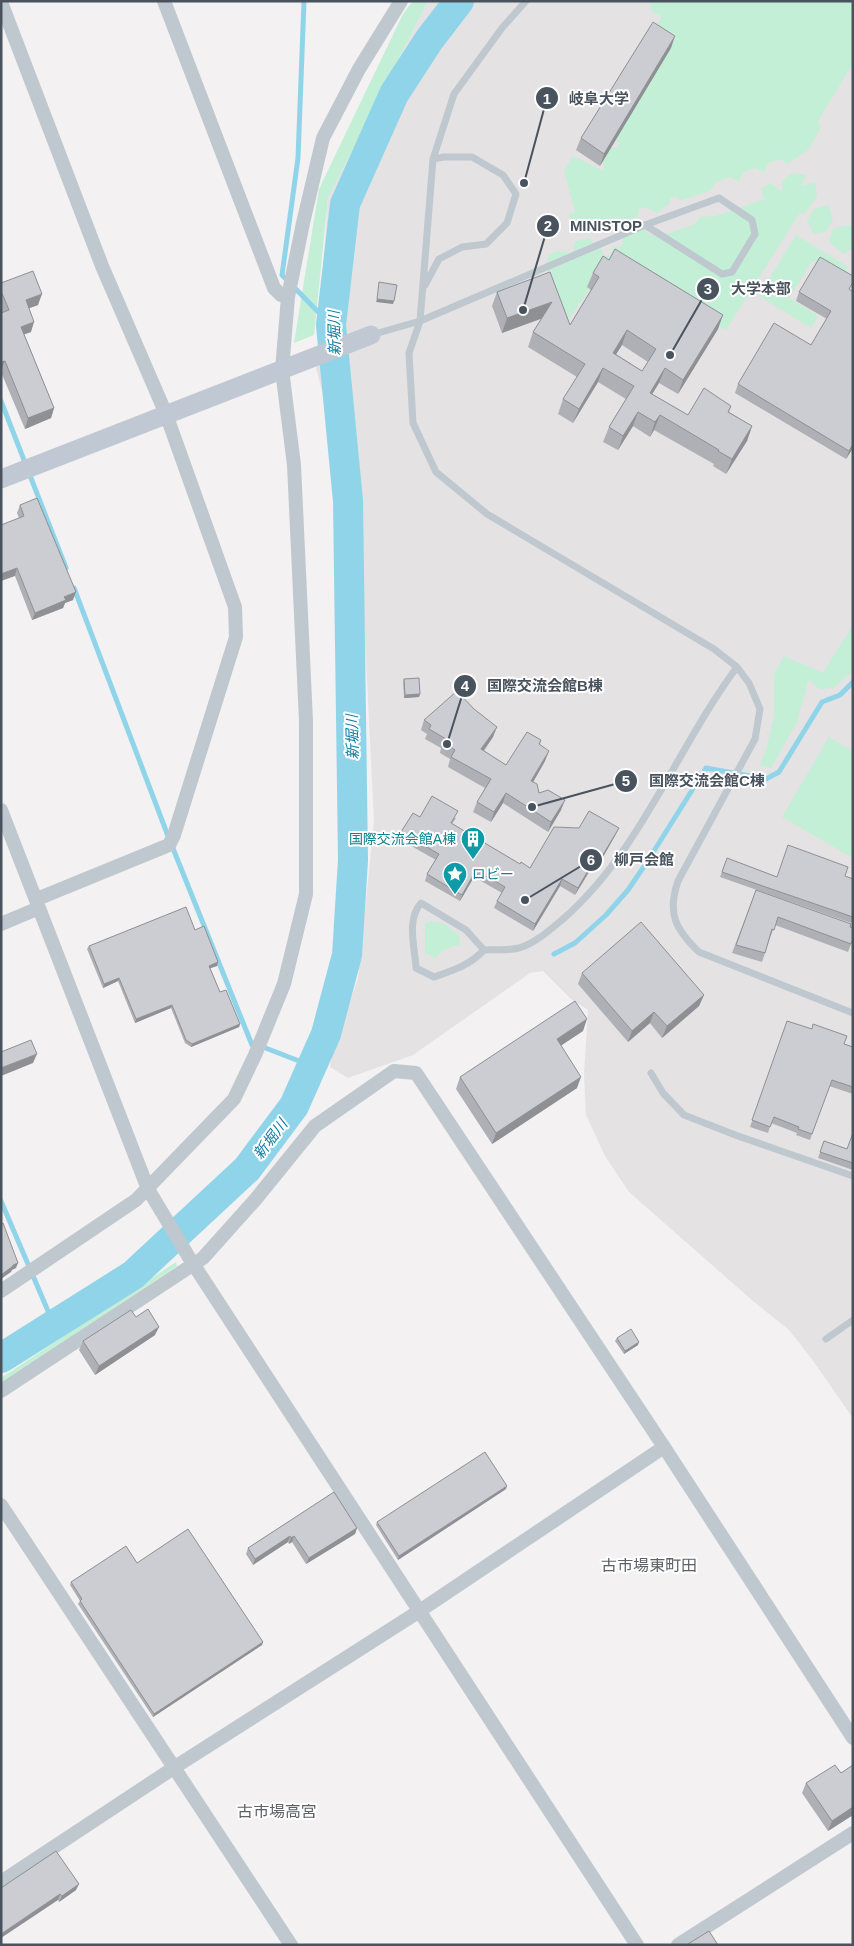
<svg xmlns="http://www.w3.org/2000/svg" width="854" height="1946" font-family="Arial,'Noto Sans JP',sans-serif">
<style>
.education{fill:#e4e2e3}
.green{fill:#c2efd5}
.lines{fill:none;stroke-linecap:round;stroke-linejoin:round}
.stream{stroke:#90d4ea;stroke-width:5}
.river{stroke:#90d4ea;stroke-width:30}
.lane{stroke:#bfc8cf;stroke-width:7}
.street{stroke:#bfc8cf;stroke-width:14}
.secondary{stroke:#c0c8d4;stroke-width:19}
.wall{fill:#afb0b5;fill-rule:evenodd}
.shaded-wall{fill:#8e9094}
.building{fill:#cbcdd3;stroke:#8e9094;fill-rule:evenodd}
.labels{text-anchor:middle;dominant-baseline:central;stroke-width:4;stroke-linejoin:round;paint-order:stroke}
.culture-label{font-size:14px;fill:#0d838f;stroke:#fff;text-anchor:end}
.water-label{font-size:15px;font-style:italic;fill:#117da2;stroke:#fff}
.quarter-label{font-size:16px;fill:#5e6166;stroke:#fff}
.leader{fill:none;stroke:#49535e;stroke-width:2}
.callout-dot{fill:#49535e;stroke:#fff;stroke-width:2}
.mark-label{font-size:15px;text-anchor:middle;font-weight:bold;fill:#fff}
.callout-label{font-size:15px;text-anchor:middle;font-weight:bold;fill:#49535e;stroke:#fff;stroke-width:4;stroke-linejoin:round;paint-order:stroke}
</style>
<rect width="100%" height="100%" fill="#f3f1f1"/>
<path class="education" d="M428,1H853V1418L811,1358L789,1330L753,1301L629,1192L605,1156L586,1115L584,1074L588,1010L571,999L543,971L530,973L413,1055L348,1078L330,1067L332,1054L358,978L374,822L360,539L316,368L328,198Z"/>
<path class="green" d="M413,1H428L328,198L314,335L294,343L319,189L403,14Z
M649,1H853V63L818,121L821,127L808,150L787,164L781,159L768,163L764,172L755,168L743,172L739,181L729,177L716,182L710,191C699,193 691,198 680,200L676,196L670,198V203L657,213L646,207L639,209L638,217L626,220L620,219L617,227L605,231L596,224L591,226L589,234L573,232L569,215L575,212L564,171L573,156L603,171L605,166L598,156L605,146L617,148L620,143L613,139L654,29L662,16L653,13Z
M791,173L806,175L801,186L815,182L817,196L805,213L799,214L726,330L609,262L568,320L558,315L550,276L545,266L549,255L558,251L572,253L576,241L588,238L603,251V257L612,254L613,246L622,247C622,235 631,226 642,223L648,234L658,237L693,225L701,217L716,216L765,199L761,189L770,183L782,192V182Z
M828,205L833,220L825,232L814,234L807,221L814,209Z
M853,225V248L844,254L829,242L832,230L842,226Z
M796,235L848,267L842,277L812,261L789,298L818,316L811,328L759,296Z
M853,625V671L833,688L820,689L808,680L797,722L771,768L760,765L766,750L774,716V674L784,656L823,673Z
M829,737L853,751V858L782,817Z
M431,921L445,924L460,936L459,945L445,949L435,958L425,953V924Z
M176,1262L177,1266L1,1384V1378Z"/>
<g class="lines">
<path class="stream" d="M304,1L298,158L282,275L331,325
M1,401L66,568
M74,588L168,836L252,1045L263,1047L312,1066
M554,954L575,943L606,915L628,890L647,862L706,768L766,779L779,772L822,702L840,695L853,682
M1,1201L54,1325"/>
<path class="river" d="M1,1358L133,1275L247,1169L294,1106L326,1034L347,955L353,860L348,501L331,325L345,204L394,94L429,40L459,1"/>
<path class="lane" d="M526,1L502,28L454,94L433,159L420,321L409,353L413,423L436,472L487,514L714,649L737,667L749,683L760,709L755,739L678,881C667,913 675,929 699,952L853,1013
M425,285L439,259L462,247L486,244L507,223L516,194L503,175L472,157H444L433,159
M371,335L420,321L645,225L719,198L752,220L755,234L732,272L722,274L645,225
M484,950C470,965 454,970 434,977L416,968C415,947 406,920 421,903L466,930L484,950C495,949 508,951 519,948C535,943 550,930 563,919C641,851 676,749 737,667
M651,1073L663,1093L684,1115L738,1136L853,1176
M826,1339L853,1320"/>
<path class="street" d="M164,1L274,288L281,295L288,297
M1,2L102,266L166,414L235,607L236,637L174,835L169,845L37,899
M1,810L148,1189L190,1259L637,1945
M1,924L39,908
M1,1291L136,1200L234,1099L255,1055L284,984L306,894V721L294,465L282,370L288,297L303,223L323,138L359,69L401,1
M1,1391L203,1258L255,1200L315,1126L394,1071L416,1073L664,1447L853,1738
M1,1505L291,1945
M1,1882L175,1767L418,1612L664,1447
M678,1945L853,1833"/>
<path class="secondary" d="M1,479L371,335"/>
</g>
<path class="wall" d="M671,48L600,166L576,150L581,138Z
M593,273L718,329L678,394L659,383L652,394L688,415L731,406L729,412L752,426L747,441L726,474L713,466L714,464L654,430L650,437L633,426L618,450L603,442L609,427L626,399L598,382L573,423L558,414L563,399L577,377L528,347L533,332L542,318L502,333L492,306L497,292L570,325L591,290L587,287ZM622,345L648,362L642,371L616,354Z
M1,283L38,305L29,308L31,332L24,334L54,408L51,418L25,429L1,372Z
M850,290L853,292V448L846,459L735,393L738,384L811,345L827,319L796,301L799,292Z
M20,505L73,600L65,603L63,608L32,620L15,576L19,518L17,513Z
M404,679L420,694L419,697L404,698L403,682Z
M424,720L493,737L484,751L506,765L541,740L540,745L545,761L533,782L539,793L561,810L548,832L503,803L491,822L473,812L477,802L485,788L448,767L450,759L440,753L441,748L425,739L427,734L421,730Z
M420,817L456,818L452,824L520,864L530,868L616,834L599,864L595,862L575,895L560,886L533,931L494,908L497,901L502,893L474,877L460,901L425,881L427,874L436,860L399,839L401,832Z
M727,858L777,877L845,876L853,879V919L851,923L720,877Z
M756,890L850,927L853,939L848,952L775,925L770,938L762,962L732,953Z
M195,930L218,962L217,966L210,968L220,992L240,1024L239,1027L191,1047L185,1043L171,1008L135,1023L118,981L103,988L87,949L89,946Z
M582,973L704,995L699,1006L662,1038L650,1023L628,1042L578,984Z
M787,1021L853,1047V1094L829,1086L810,1140L796,1135L797,1133L771,1123L768,1133L750,1127Z
M583,1031L561,1045L577,1088L492,1144L456,1089L460,1077Z
M853,1133V1170L818,1158L824,1141L847,1149Z
M155,1335L95,1375L79,1350L83,1341Z
M617,1338L638,1345L624,1354L615,1341Z
M506,1489L398,1560L376,1525L377,1522Z
M334,1492L357,1528L355,1534L306,1564L292,1542L289,1544L288,1542L253,1565L246,1554L248,1548Z
M137,1563L263,1642L262,1645L153,1717L78,1604L80,1601L70,1585L71,1582Z
M853,1765V1815L828,1831L802,1793L806,1783L841,1773Z
M1,1888L76,1890L59,1902L58,1900Z"/>
<path class="shaded-wall" d="M675,36L671,48L600,166L604,154Z
M42,294L38,305L22,311L26,300Z
M377,299L394,301L393,304L376,302Z
M552,302L546,317L502,333L507,318Z
M723,315L718,329L678,394L683,380Z
M34,322L31,332L17,337L21,327Z
M627,330L622,345L608,367L613,353Z
M5,361L1,370V362Z
M603,368L598,382L573,423L579,409Z
M665,368L659,383L644,407L650,393Z
M54,408L51,418L25,429L28,418Z
M638,412L633,426L618,450L623,436Z
M660,415L654,430L650,437L655,422Z
M752,426L747,441L726,474L732,459Z
M853,444V448L846,459L849,451Z
M17,568L15,576L1,581V574Z
M76,592L73,600L65,603L63,608L32,620L35,613L64,597Z
M420,694L419,697L404,698L405,695Z
M497,727L493,737L477,759L481,749Z
M549,751L545,761L528,791L531,781Z
M506,793L503,803L491,822L494,812Z
M565,800L561,810L548,832L551,822Z
M619,828L616,834L599,864L601,858Z
M597,855L595,862L575,895L578,888Z
M476,870L474,877L460,901L462,895Z
M562,879L560,886L533,931L535,924Z
M218,962L217,966L208,969L209,966Z
M119,978L118,981L103,988L104,984Z
M704,995L699,1006L662,1038L667,1026Z
M172,1005L171,1008L135,1023L136,1019Z
M654,1012L650,1023L628,1042L632,1031Z
M587,1019L583,1031L553,1051L557,1039Z
M240,1024L239,1027L191,1047L192,1044Z
M37,1054L33,1063L1,1076V1068Z
M581,1077L577,1088L492,1144L496,1133Z
M18,1263L16,1268L12,1270L11,1272L1,1279V1275L13,1265Z
M159,1327L155,1335L95,1375L99,1366Z
M639,1342L638,1345L624,1354L625,1351Z
M507,1486L506,1489L398,1560L399,1556Z
M357,1528L355,1534L306,1564L309,1558Z
M290,1536L288,1542L253,1565L255,1559Z
M294,1536L292,1542L289,1544L291,1538Z
M263,1642L262,1645L153,1717L154,1714Z
M853,1807V1815L828,1831L832,1821Z
M79,1884L76,1890L59,1902L62,1896Z
M60,1894L58,1900L1,1938V1934Z"/>
<path class="building" d="M653,22L675,36L604,154L581,138Z
M615,249L723,315L683,380L665,368L650,393L688,415L704,388L731,406L728,412L752,426L732,459L718,451L719,450L660,415L655,422L638,412L623,436L609,427L634,386L603,368L579,409L563,399L585,364L533,332L552,302L507,318L497,292L550,272L570,325L599,277L593,273L603,256L609,260ZM627,330L656,349L642,371L613,353Z
M820,257L853,276V282L849,289L853,292V444L849,451L738,384L774,323L811,345L831,311L799,292Z
M33,271L42,294L26,300L34,322L21,327L54,408L28,418L5,361L1,362V313L9,310L1,291V283Z
M379,282L397,285L394,301L377,299Z
M37,498L76,592L64,597L66,600L35,613L17,568L1,574V525L24,516L20,505Z
M419,678L420,694L405,695L404,679Z
M457,691L474,709L497,727L481,749L506,765L527,732L541,740L539,744L549,751L531,781L537,784L539,793L548,790L565,800L551,822L506,793L494,812L477,802L491,779L451,757L455,750L443,742L446,739L429,729L431,725L424,720Z
M432,796L458,811L451,823L520,864L521,862L530,868L554,827L579,828L589,811L619,828L601,858L597,855L578,888L562,879L535,924L497,901L505,887L476,870L462,895L427,874L439,854L401,832L413,813L420,817Z
M788,845L848,867L845,876L853,879V917L722,872L727,858L777,877Z
M756,890L851,924L850,927L853,928V939L851,944L778,917L774,930L772,929L765,953L736,945Z
M186,907L195,930L204,926L218,962L209,966L220,992L226,990L240,1024L192,1044L186,1040L172,1005L136,1019L119,978L104,984L89,946Z
M641,922L704,995L667,1026L654,1012L632,1031L582,973Z
M575,1001L587,1019L557,1039L581,1077L496,1133L460,1077Z
M787,1021L812,1029L813,1024L847,1036L844,1044L853,1047V1087L832,1080L812,1134L798,1129L799,1127L774,1117L770,1127L752,1120Z
M31,1040L37,1054L1,1068V1052Z
M853,1133V1163L820,1152L824,1141L847,1149Z
M3,1223L18,1263L13,1265V1266L1,1275V1224Z
M148,1309L159,1327L99,1366L83,1341L131,1310L136,1317Z
M631,1329L639,1342L625,1351L617,1338Z
M485,1452L507,1486L399,1556L377,1522Z
M334,1492L357,1528L309,1558L294,1536L291,1538L290,1536L255,1559L248,1548Z
M188,1529L263,1642L154,1714L80,1601L82,1599L71,1582L126,1546L137,1563Z
M835,1765L841,1773L853,1765V1807L832,1821L806,1783Z
M56,1851L79,1884L62,1896L60,1894L1,1934V1888Z
M709,1931L718,1945H688V1944Z"/>
<defs>
<symbol id="building-pin" viewBox="-11 -11 22 30"><path d="M0 17L-7.5 6A9.5 9.5 0 1 1 7.5 6Z" fill="#0f9aa8" stroke="#fff"/><path d="M-4-6H4V6H1V3H-1V6H-4ZM-2.5-4.3h1.7v1.8h-1.7ZM.8-4.3h1.7v1.8H.8ZM-2.5-1h1.7V.8h-1.7ZM.8-1h1.7V.8H.8Z" fill="#fff"/></symbol>
<symbol id="sight-pin" viewBox="-11 -11 22 30"><path d="M0 17L-7.5 6A9.5 9.5 0 1 1 7.5 6Z" fill="#0f9aa8" stroke="#fff"/><path d="M0-6L1.8-2.2L6-1.7L2.9 1.2L3.7 5.4L0 3.3L-3.7 5.4L-2.9 1.2L-6-1.7L-1.8-2.2Z" fill="#fff"/></symbol>
</defs>
<g fill-rule="evenodd">
<use href="#building-pin" x="459" y="825" width="28" height="38"/>
<use href="#sight-pin" x="441" y="860" width="28" height="38"/>
</g>
<g class="labels">
<g class="culture-label">
<text x="456" y="839">国際交流会館A棟</text>
<text x="472" y="874" text-anchor="start">ロビー</text>
</g>
<g class="water-label">
<text transform="translate(334 333) rotate(-91)">新堀川</text>
<text transform="translate(352 737) rotate(-91)">新堀川</text>
<text transform="translate(270 1139) rotate(-53)">新堀川</text>
</g>
<g class="quarter-label">
<text x="649" y="1565">古市場東町田</text>
<text x="277" y="1811">古市場高宮</text>
</g>
</g>
<path class="leader" d="M524 183L547 98M523 310L548 226M670 355L708 289M447 744L465 686M532 807L626 781M525 900L591 860"/>
<g class="callout-dot">
<circle cx="524" cy="183" r="5"/>
<circle cx="523" cy="310" r="5"/>
<circle cx="670" cy="355" r="5"/>
<circle cx="447" cy="744" r="5"/>
<circle cx="532" cy="807" r="5"/>
<circle cx="525" cy="900" r="5"/>
<circle cx="547" cy="98" r="12"/>
<circle cx="548" cy="226" r="12"/>
<circle cx="708" cy="289" r="12"/>
<circle cx="465" cy="686" r="12"/>
<circle cx="626" cy="781" r="12"/>
<circle cx="591" cy="860" r="12"/>
</g>
<g class="mark-label">
<text x="547" y="104">1</text>
<text x="548" y="231">2</text>
<text x="708" y="294">3</text>
<text x="465" y="691">4</text>
<text x="626" y="786">5</text>
<text x="591" y="865">6</text>
</g>
<g class="callout-label">
<text x="599" y="104">岐阜大学</text>
<text x="606" y="231">MINISTOP</text>
<text x="761" y="294">大学本部</text>
<text x="545" y="691">国際交流会館B棟</text>
<text x="707" y="786">国際交流会館C棟</text>
<text x="644" y="865">柳戸会館</text>
</g>
<rect width="854" height="1946" fill="none" stroke="#49535e" stroke-width="5"/>
</svg>
